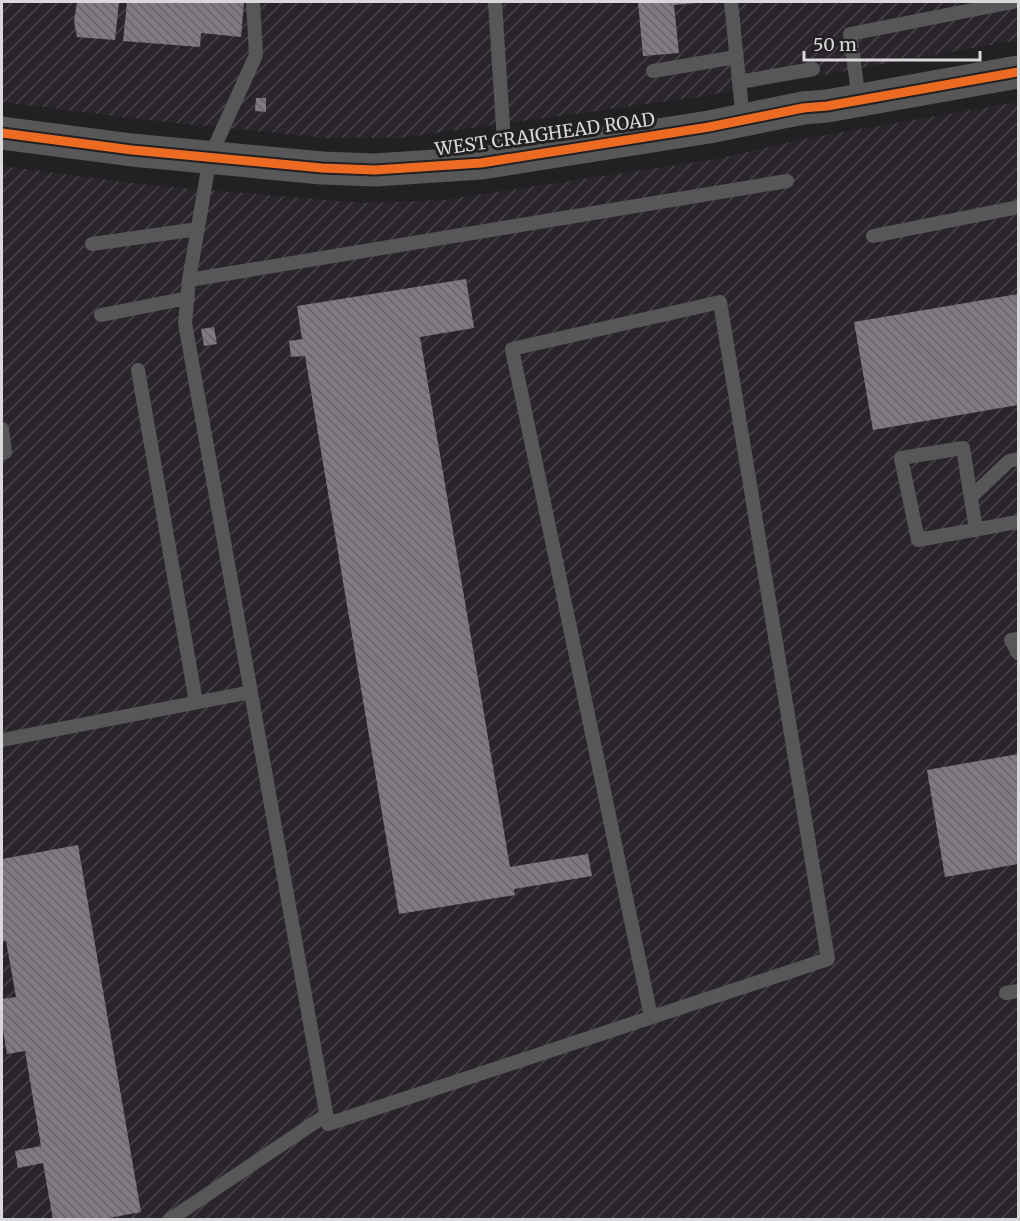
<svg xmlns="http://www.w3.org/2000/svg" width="1020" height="1221" font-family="Merriweather,serif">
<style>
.industrial{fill:url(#industrial-furrows)}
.building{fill:url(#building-back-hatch)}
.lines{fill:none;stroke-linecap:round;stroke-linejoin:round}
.service{stroke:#575757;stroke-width:14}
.tertiary{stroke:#575757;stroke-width:33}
.cycleway-casing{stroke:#222023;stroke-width:13}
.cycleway{stroke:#ed6a23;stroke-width:9}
.labels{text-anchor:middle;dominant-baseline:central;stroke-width:6;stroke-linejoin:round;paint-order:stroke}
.street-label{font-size:18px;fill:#dad8da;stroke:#222023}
</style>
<defs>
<pattern id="industrial-furrows" width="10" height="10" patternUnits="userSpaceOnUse" patternTransform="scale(1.5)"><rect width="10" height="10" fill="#2a252c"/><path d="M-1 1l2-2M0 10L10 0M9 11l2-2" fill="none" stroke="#48444a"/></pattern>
<pattern id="building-back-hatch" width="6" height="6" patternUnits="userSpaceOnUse" patternTransform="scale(1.5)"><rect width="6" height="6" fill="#817983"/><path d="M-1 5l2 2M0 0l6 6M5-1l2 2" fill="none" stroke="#676369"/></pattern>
</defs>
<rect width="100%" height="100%" fill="#222122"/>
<path class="industrial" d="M2,2H1018V40L705,96L399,138H326L156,121L2,102Z
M1018,102V1219L2,1220V166L148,185L362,203L443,200L717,159L802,139Z"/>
<path class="building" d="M77,2H119L115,40L77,37L74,21Z
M127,2H244L241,37L201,33L200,47L123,41Z
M638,2H697V3L674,5L679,53L643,56Z
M256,98H266V112L255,111Z
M466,279L474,328L420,337L510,867L588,854L592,876L514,889L515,895L399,914L305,356L291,357L289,341L302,339L297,306Z
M1018,294V405L873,430L854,322Z
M214,327L217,344L204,346L201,329Z
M1018,754V864L945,877L927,770Z
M78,845L141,1212L98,1220H53L43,1163L18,1168L15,1151L41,1146L25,1051L7,1054L2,1025V999L16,997L6,941H2V859Z"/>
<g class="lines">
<path class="service" d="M253,2L256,55L210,157L189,280L787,181
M495,2L505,158
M731,2L743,120
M653,71L736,57
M739,82L813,69
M859,100L850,34L1013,2
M873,236L1018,207
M92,244L198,229
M189,280L185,323L328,1124L828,959L720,302L512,349L651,1017
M101,315L188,298
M138,370L196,702
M2,429L5,452L2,453
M971,497L1009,461L1018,459
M976,530L963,448L901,458L918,540L1018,522
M1018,639L1011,640L1018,653
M2,740L251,692
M1006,993L1018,991
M169,1220L326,1115"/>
<path class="tertiary" d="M2,133L132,150L322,168L375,170L481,163L709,127L803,108L827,106L1018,72"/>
<defs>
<path id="cycleway" d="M2,133L132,150L322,168L375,170L481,163L709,127L803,108L827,106L1018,72"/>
</defs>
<use href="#cycleway" class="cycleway-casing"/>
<use href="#cycleway" class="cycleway"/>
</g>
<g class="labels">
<g class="street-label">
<text transform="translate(545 134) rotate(-8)">WEST CRAIGHEAD ROAD</text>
</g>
</g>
<rect width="1020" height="1221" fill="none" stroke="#dad8da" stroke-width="6"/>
<path d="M804 51v9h176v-9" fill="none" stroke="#dad8da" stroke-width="3"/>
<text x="813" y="51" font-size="18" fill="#dad8da" stroke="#222023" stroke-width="4.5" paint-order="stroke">50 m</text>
</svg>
